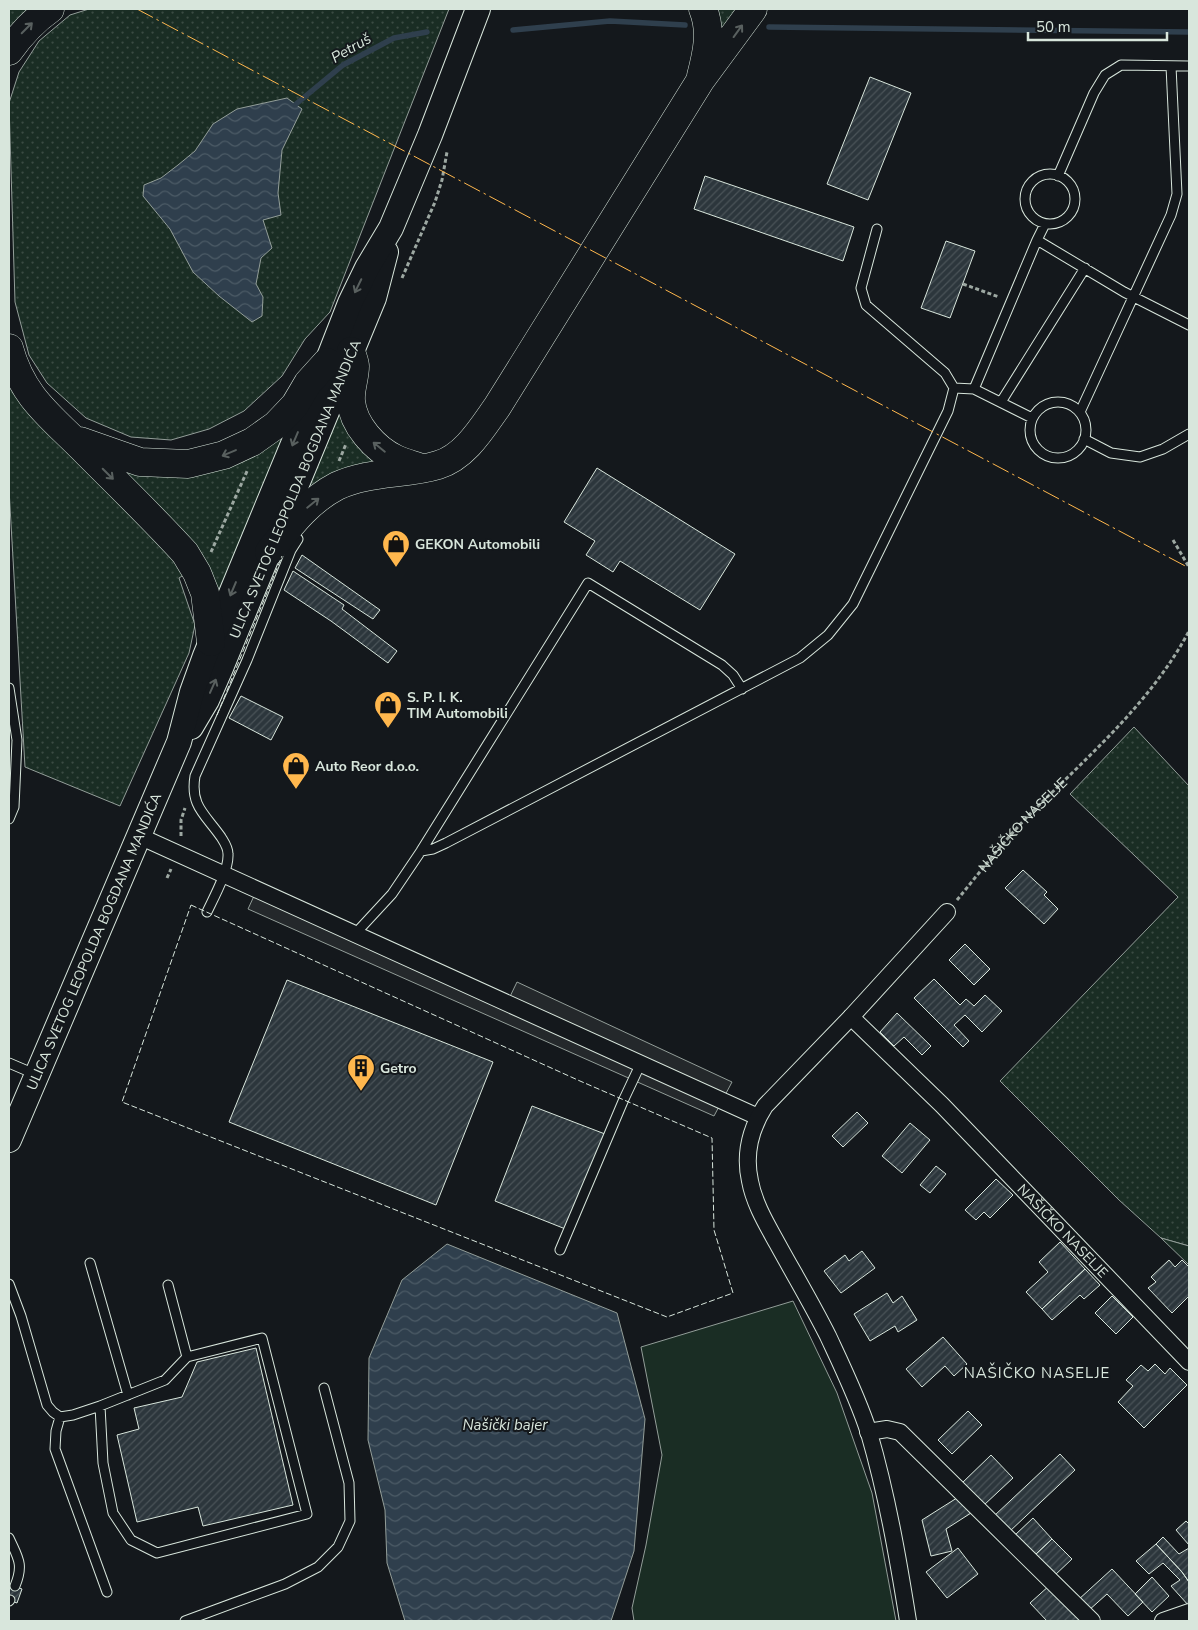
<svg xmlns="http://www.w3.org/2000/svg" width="1198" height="1630" font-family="'Nunito Sans',sans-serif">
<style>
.grass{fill:url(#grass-dots);stroke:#939e99}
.garden{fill:#1a2d24;stroke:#939e99}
.parking{fill:#24282b;stroke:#939e99}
.water{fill:url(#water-waves);stroke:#939e99}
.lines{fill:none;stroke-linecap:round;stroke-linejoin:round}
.stream{stroke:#2f3f4d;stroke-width:5.5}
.building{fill:url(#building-hatch);stroke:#d8e6dc}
.service-casing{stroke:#d8e6dc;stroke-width:11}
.minor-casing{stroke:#d8e6dc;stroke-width:18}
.secondary-casing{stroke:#d8e6dc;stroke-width:26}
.trunk-casing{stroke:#d8e6dc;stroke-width:29}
.path{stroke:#9da8a2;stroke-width:3;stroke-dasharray:4 2.5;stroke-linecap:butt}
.service{stroke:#14181c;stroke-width:9}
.minor{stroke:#14181c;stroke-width:16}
.secondary{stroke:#14181c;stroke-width:24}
.trunk{stroke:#14181c;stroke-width:28}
.fence{stroke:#d8e6dc;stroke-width:1;stroke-dasharray:6 2.5;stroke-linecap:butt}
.power{stroke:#ffb74d;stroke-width:1;stroke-dasharray:18 4 2.5 4;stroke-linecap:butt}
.oneway{stroke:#59605f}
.labels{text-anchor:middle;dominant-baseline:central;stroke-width:4;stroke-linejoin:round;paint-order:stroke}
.street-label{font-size:14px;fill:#d8e6dc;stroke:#14181c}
.poi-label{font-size:14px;font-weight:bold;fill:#d8e6dc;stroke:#14181c;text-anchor:start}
.water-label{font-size:15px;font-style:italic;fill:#d8e6dc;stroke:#14181c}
.neighbourhood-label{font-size:15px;letter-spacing:1px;fill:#d8e6dc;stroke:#14181c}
</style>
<defs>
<pattern id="grass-dots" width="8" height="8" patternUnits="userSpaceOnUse" patternTransform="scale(1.25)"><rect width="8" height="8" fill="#1a2d24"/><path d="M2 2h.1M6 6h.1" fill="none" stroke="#3b4b43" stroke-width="1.8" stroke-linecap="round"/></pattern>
<pattern id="water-waves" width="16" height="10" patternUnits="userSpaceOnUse" patternTransform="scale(1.25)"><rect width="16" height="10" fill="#2f3f4d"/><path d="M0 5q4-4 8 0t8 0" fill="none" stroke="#4c5b66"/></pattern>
<pattern id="building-hatch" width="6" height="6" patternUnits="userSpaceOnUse" patternTransform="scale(1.25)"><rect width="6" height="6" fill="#2c363c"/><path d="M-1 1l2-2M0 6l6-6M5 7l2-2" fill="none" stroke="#4a5358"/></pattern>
</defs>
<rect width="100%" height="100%" fill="#14181c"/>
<path class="grass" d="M9,9H33L9,33Z
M89,9H449L330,312L305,339L282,376L244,411L209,429L171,440L131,437L86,418L47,383L29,355L15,302L9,103L19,72L39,41L70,15Z
M716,9H743L720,34Z
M9,376L158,539L185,574L179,578L195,625L189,653L120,806L25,767L9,489Z
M338,394L387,461L297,503Z
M291,427L220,602L113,462L144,472Z
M1134,727L1189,786V1246L1161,1238L1119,1200L1000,1081L1178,897L1070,794Z"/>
<path class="garden" d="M1161,1238L1189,1246V1265Z
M793,1301L837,1393L872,1493L896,1621H634L632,1608L646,1545L662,1455L641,1347Z"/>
<path class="parking" d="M254,896L504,1009L517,982L732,1082L714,1116L248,909Z"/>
<path class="water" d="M287,98L302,109L282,150L278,193L281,215L263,220L272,248L261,258L256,284L263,297L262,316L252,322L219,296L193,272L170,229L143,196L144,185L161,178L178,165L195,151L213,124L237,109Z
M447,1244L617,1313L645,1419L634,1551L611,1621H405L387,1563L385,1510L368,1440L369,1358L402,1280Z"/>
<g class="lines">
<path class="stream" d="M769,27L1189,32
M513,30L610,21L685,25
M296,104L343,65L394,38L427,32"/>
</g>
<path class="building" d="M870,77L911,93L868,200L827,184Z
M705,176L854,227L843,261L694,209Z
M946,241L975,251L950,318L921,308Z
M597,468L735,554L700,610L620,561L613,572L586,555L595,541L564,522Z
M302,555L380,610L373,619L295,568Z
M293,571L344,605L342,609L397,651L388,663L331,621L284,590Z
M241,696L283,717L271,740L229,718Z
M1023,870L1047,892L1044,895L1058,909L1044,924L1005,888Z
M965,944L990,969L974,985L949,960Z
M934,979L960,1005L966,999L974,1006L985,995L1002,1011L982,1032L965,1015L954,1025L969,1041L963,1047L914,998Z
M287,980L493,1062L436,1205L229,1122Z
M897,1013L931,1046L922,1055L904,1037L894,1046L880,1032Z
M532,1106L605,1134L568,1230L495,1201Z
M857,1112L868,1123L843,1147L832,1136Z
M910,1123L930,1140L902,1173L882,1156Z
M936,1166L946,1174L930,1193L920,1185Z
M996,1179L1013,1195L990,1218L984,1212L976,1220L965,1210Z
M1060,1242L1085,1269L1042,1309L1026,1292L1048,1272L1039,1262Z
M862,1251L875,1268L841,1293L824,1271L845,1255L849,1261Z
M1169,1260L1175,1267L1182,1260L1189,1267V1298L1188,1297L1172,1313L1148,1288L1156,1282L1151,1277Z
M1085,1269L1100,1285L1084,1299L1080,1295L1052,1320L1042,1309Z
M887,1293L893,1303L902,1296L917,1320L898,1332L895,1326L870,1341L854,1314Z
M1112,1296L1133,1317L1116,1334L1095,1313Z
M943,1337L967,1364L954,1376L945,1366L922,1387L906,1369Z
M256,1348L293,1505L203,1526L198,1507L137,1522L117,1435L139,1429L134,1408L182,1397L197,1362Z
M1155,1364L1165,1374L1170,1368L1187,1385L1144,1428L1118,1402L1133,1386L1126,1380L1141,1365L1148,1371Z
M968,1411L982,1425L952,1454L938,1440Z
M1060,1454L1075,1470L1009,1532L994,1516Z
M991,1455L1013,1478L984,1505L962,1483Z
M960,1496L971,1513L946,1529L952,1551L931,1556L922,1520Z
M1033,1518L1052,1539L1034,1556L1015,1535Z
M1186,1521L1189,1524V1545L1176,1530Z
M1163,1537L1179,1554L1189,1548V1582L1182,1572L1156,1544Z
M1052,1539L1072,1559L1054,1576L1034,1556Z
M1156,1544L1182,1572L1189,1582V1606L1171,1586L1180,1580L1163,1563L1149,1574L1136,1561Z
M958,1548L978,1574L947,1598L926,1572Z
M1112,1569L1143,1602L1128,1616L1107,1594L1088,1611L1078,1600Z
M1152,1577L1169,1596L1152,1612L1135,1594Z
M9,1584L22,1589L17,1603L9,1600Z
M1050,1585L1083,1621H1047L1030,1603Z"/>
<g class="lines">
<defs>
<path id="service" d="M1025 199a25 25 0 1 1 50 0a25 25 0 1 1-50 0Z
M1058,176L1094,93L1105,75L1121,65L1189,66
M1045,224L1037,240L1124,292L1189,325
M954,388L974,389L1032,418
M974,389L1037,240
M1030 430a28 28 0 1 1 56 0a28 28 0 1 1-56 0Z
M1001,402L1085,268
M1080,412L1171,215L1177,194L1171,66
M1084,439L1111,453L1140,457L1163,449L1189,434
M9,688L17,740L14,807L9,819
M421,851L433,849L446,843L800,658L828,635L853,604L948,411L954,388L945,373L866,305L861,288L877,229
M207,912C214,897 229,870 228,854C228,847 224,842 221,837C205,814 190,806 195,776L247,660L291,550L298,539
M355,934L392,894L421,851L588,583L722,665L733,675L742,689
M9,1063L37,1075
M560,1250L624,1099L641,1063
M90,1263L128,1395
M9,1284L21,1316L47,1405L53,1412L60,1417L73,1415L100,1406L165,1380L187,1357L168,1285
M100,1406L103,1463L113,1513L131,1540L157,1553L307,1514L262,1338L187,1357
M60,1417L56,1431L55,1449L107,1592
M9,1538C18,1558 24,1564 15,1586
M9,1601L10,1600
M185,1621L285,1584L318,1567L338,1547L350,1521L349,1483L324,1388"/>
<g id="minor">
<path d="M139,836L758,1117"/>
<path id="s2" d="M851,1017L942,1105L1189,1362"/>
<path d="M868,1432L887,1429L900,1432L1092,1621"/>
<path d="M908,1621C898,1558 887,1495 869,1433C859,1401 842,1366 828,1336C812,1304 794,1274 777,1243C766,1223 754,1203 750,1181C744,1154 751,1128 765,1106L851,1017L947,912"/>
<path d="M1163,1621L1189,1612"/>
</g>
<g id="secondary">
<path id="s3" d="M191,727L207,700L221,668L374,298L386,252"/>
<path id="s4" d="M9,1140L179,742L192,692L205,656L327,362L350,303L367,268L391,228L430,135L478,9"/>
</g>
<path id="trunk" d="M9,51C21,34 33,21 50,9
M701,76C707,53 712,31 703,9
M9,348C23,399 52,417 87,453C120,486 154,519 185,553L197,573L205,593L211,642
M351,351C352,356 355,362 355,366C355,378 350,389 351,401C353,425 375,449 396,459C404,463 414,465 422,468
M80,441L140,462L188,464L224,455L252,442L276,425L295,405L308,383L327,362
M269,552C289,527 308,501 337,486C369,471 405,475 438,465C465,457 482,428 497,407L700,81L753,9"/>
</defs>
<use href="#service" class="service-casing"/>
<use href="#minor" class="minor-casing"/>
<use href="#secondary" class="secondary-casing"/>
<use href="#trunk" class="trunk-casing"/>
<g class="path">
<path d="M402,278L435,202L442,180L447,152"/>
<path d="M963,284L999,297"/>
<path d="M339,461L346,444"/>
<path d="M1173,540L1189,567"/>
<path d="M211,552L248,469"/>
<path d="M181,836V820L185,808"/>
<path d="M167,878L171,869"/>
<path id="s1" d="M957,900C980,872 1003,842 1028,816C1085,759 1151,703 1189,631"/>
</g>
<use href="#service" class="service"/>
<use href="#minor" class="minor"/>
<use href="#secondary" class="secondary"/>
<use href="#trunk" class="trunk"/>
<path class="fence" d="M217,715L282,556
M191,905L580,1081L712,1138L714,1230L733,1293L667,1317L122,1102Z"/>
<path class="power" d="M137,9L1189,568"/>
</g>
<defs><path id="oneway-shaft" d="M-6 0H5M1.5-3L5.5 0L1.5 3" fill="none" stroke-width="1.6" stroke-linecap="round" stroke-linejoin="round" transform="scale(1.25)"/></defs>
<g class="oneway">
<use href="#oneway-shaft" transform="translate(27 28) rotate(-45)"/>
<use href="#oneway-shaft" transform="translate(738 31) rotate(-54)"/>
<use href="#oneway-shaft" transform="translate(358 286) rotate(116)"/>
<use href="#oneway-shaft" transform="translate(295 439) rotate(113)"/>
<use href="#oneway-shaft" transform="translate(379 447) rotate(-141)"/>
<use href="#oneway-shaft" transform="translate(229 453) rotate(157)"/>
<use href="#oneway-shaft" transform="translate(108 474) rotate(45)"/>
<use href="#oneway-shaft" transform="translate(313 503) rotate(-39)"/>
<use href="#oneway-shaft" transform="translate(233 589) rotate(113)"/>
<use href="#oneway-shaft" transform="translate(213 686) rotate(-66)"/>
</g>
<defs>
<symbol id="shop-pin" viewBox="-11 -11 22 30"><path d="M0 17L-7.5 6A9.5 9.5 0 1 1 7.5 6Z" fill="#ffb74d" stroke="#14181c"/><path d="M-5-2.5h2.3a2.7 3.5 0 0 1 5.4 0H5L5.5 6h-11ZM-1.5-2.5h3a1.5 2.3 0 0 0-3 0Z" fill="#111"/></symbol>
<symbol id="building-pin" viewBox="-11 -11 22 30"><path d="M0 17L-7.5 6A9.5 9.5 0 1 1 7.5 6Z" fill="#ffb74d" stroke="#14181c"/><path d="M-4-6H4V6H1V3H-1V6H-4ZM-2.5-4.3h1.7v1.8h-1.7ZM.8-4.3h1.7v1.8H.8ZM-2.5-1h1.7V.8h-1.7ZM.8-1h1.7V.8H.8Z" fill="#111"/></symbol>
</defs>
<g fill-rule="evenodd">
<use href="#shop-pin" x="380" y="528" width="32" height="43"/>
<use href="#shop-pin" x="372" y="689" width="32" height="43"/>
<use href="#shop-pin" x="280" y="750" width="32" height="43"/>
<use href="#building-pin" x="345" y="1052" width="32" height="43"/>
</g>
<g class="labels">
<g class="street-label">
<text stroke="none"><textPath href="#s3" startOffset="260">ULICA SVETOG LEOPOLDA BOGDANA MANDIĆA</textPath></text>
<text stroke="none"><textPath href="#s1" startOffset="100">NAŠIČKO NASELJE</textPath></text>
<text stroke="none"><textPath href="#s4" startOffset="216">ULICA SVETOG LEOPOLDA BOGDANA MANDIĆA</textPath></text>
<text stroke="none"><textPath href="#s2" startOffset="301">NAŠIČKO NASELJE</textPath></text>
</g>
<g class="poi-label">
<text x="415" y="544">GEKON Automobili</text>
<text x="407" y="697">S. P. I. K.<tspan x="407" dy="16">TIM Automobili</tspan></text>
<text x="315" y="766">Auto Reor d.o.o.</text>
<text x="380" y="1068">Getro</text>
</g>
<g class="water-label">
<text transform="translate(351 48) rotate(-30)">Petruš</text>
<text x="505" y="1425">Našički bajer</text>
</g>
<g class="neighbourhood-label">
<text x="1037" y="1373">NAŠIČKO NASELJE</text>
</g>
</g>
<rect width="1198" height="1630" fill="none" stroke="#d8e6dc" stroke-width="20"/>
<path d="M1028 32v8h139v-8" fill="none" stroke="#d8e6dc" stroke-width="2.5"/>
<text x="1036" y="32" font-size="15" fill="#d8e6dc" stroke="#14181c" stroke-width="4" paint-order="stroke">50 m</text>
</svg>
